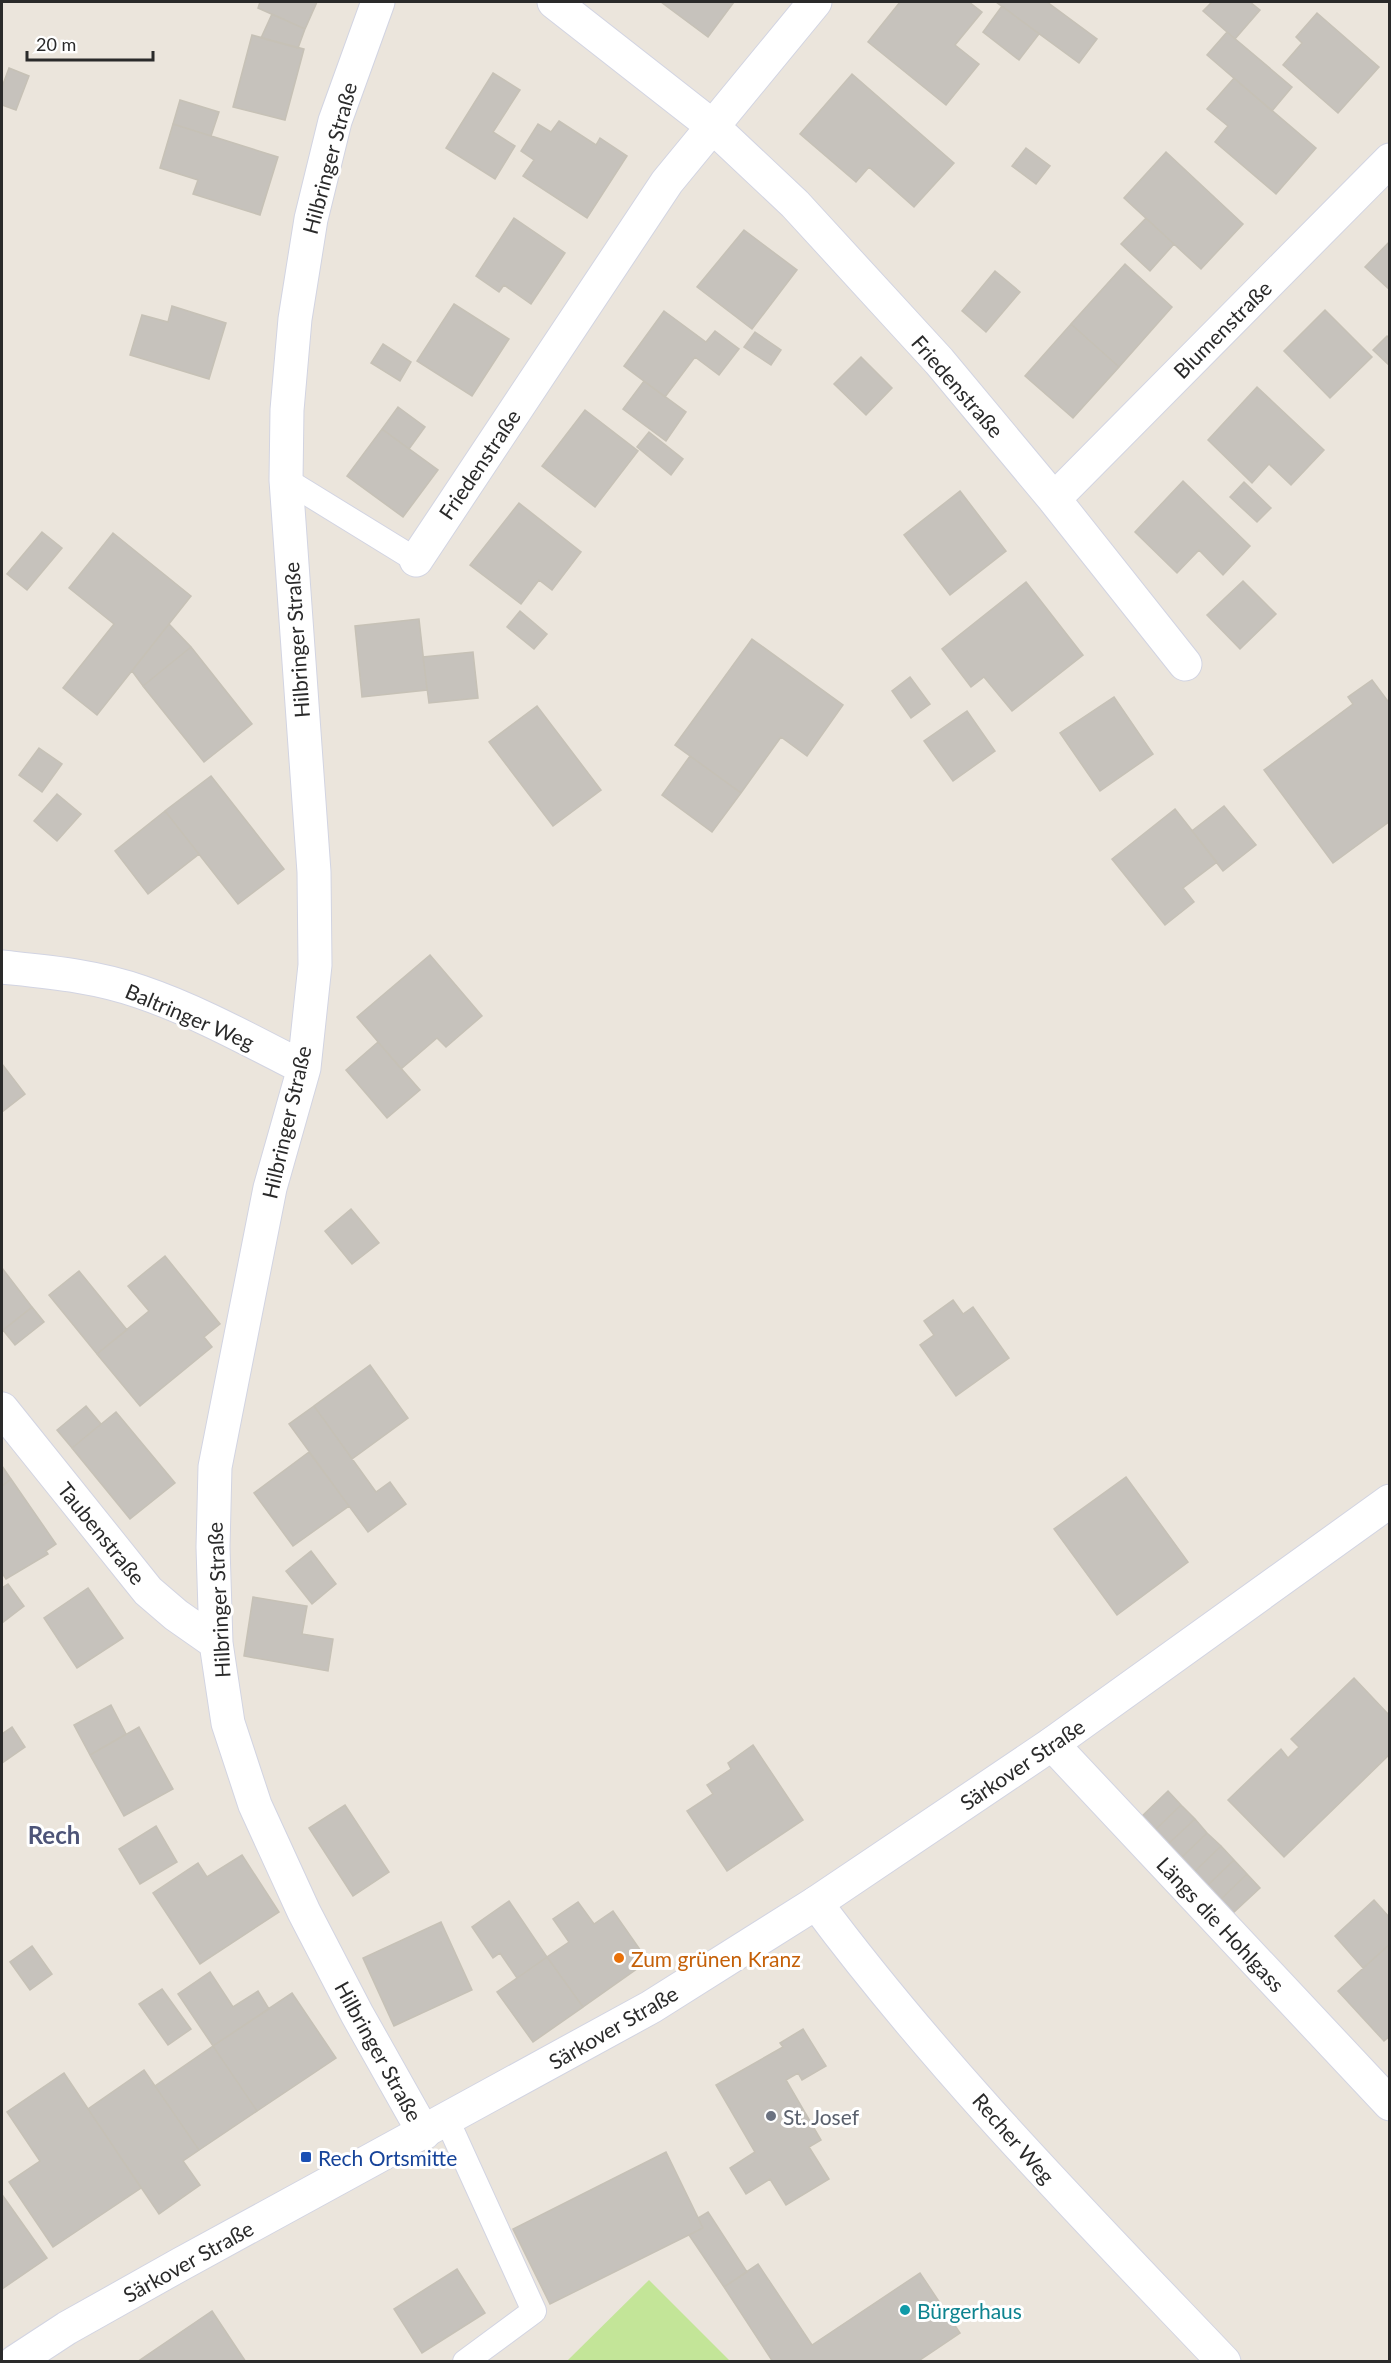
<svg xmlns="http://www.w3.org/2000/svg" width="1391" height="2363" font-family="Lato,sans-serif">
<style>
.pitch{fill:#c3e598}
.building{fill:#c6c2bc;stroke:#c6c1b6;stroke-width:1.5}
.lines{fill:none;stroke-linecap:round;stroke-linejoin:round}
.lane-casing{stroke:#d2d4e2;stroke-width:26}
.street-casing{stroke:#d2d4e2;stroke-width:35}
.secondary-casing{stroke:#d2d4e2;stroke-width:35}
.lane{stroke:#fff;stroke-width:24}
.street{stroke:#fff;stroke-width:33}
.secondary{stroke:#fff;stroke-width:33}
.food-dot{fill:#e8710a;stroke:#fff;stroke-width:2}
.worship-dot{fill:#6b7280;stroke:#fff;stroke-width:2}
.transit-dot{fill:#1a4fb4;stroke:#fff;stroke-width:2}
.culture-dot{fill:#0f9aa8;stroke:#fff;stroke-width:2}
.labels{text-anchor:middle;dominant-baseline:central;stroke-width:6;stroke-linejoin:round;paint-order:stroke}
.street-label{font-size:21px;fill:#2a2a2a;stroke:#fff}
.food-label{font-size:21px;fill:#c56008;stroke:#fff;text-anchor:start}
.worship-label{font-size:21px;fill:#5b616d;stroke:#fff;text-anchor:start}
.transit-label{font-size:21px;fill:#164399;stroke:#fff;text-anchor:start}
.culture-label{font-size:21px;fill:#0d838f;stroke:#fff;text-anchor:start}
.quarter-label{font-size:24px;font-weight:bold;fill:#4d5478;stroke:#fff}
</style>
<rect width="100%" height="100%" fill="#ebe5dc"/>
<path class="pitch" d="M649,2280L730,2361H567Z"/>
<path class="building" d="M260,2H317L305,29L258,8Z
M661,2H734L708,37Z
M900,2H969L982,12L955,45L979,64L946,105L868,42Z
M996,2H1047L1097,39L1079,63Z
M1212,2H1250L1260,10L1235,39L1203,11Z
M1002,6L1039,34L1019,60L983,32Z
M1317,13L1379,67L1338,113L1283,65L1302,43L1296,37Z
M272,14L305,29L298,48L261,38Z
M1227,32L1292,87L1272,111L1207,55Z
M252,35L304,49L285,120L233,107Z
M9,68L29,76L16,110L2,105V87Z
M493,73L520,90L493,132L515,146L495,179L446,148Z
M852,74L954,163L914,207L869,167L856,182L800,134Z
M1234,78L1316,148L1276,194L1215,142L1228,126L1207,109Z
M180,100L219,112L211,136L173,124Z
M559,121L596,145L600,138L627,156L587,218L523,176L534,160L521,151L538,124L551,132Z
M173,124L278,157L260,215L193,194L198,180L160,168Z
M1026,148L1050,166L1036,184L1012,166Z
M1166,152L1243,224L1201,269L1124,198Z
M514,218L565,253L531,304L504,285L499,292L476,276Z
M1146,218L1174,244L1150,271L1121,244Z
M744,230L797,270L752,329L697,287Z
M1390,241V290L1365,267Z
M1125,264L1172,307L1119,367L1071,324Z
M995,271L1020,292L986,332L962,311Z
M454,304L509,339L472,396L417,361Z
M172,306L226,323L209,379L130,355L142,315L168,322Z
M1325,310L1372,357L1330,398L1284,351Z
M664,311L706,342L715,331L739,349L719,375L695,357L665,397L624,366Z
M1071,324L1119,367L1073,418L1025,376Z
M755,332L781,350L771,365L744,347Z
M1387,336L1390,339V366L1373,350Z
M383,344L411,362L400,381L371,363Z
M861,357L892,388L866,415L834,384Z
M644,381L686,412L666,441L623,409Z
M1257,387L1324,450L1291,485L1269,464L1252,483L1208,440Z
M398,407L425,427L409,449L382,429Z
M585,410L638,451L595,507L542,466Z
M382,429L438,470L403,517L347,476Z
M649,432L683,459L671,475L637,447Z
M1183,481L1250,546L1223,575L1199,550L1177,573L1135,532Z
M1244,482L1271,508L1257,522L1230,497Z
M960,491L1006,551L950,595L904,535Z
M519,503L581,552L552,590L539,580L521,604L470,565Z
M42,532L62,548L27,590L7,574Z
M113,533L191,596L97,715L63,688L114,624L69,588Z
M1243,581L1276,614L1240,649L1207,615Z
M1026,582L1083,655L1012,711L984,677L971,687L942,649Z
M520,611L547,634L534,649L507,627Z
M419,619L427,690L362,697L355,626Z
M169,624L191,647L143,686L132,671Z
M752,639L843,705L807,756L781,737L741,793L675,745Z
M191,647L252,724L204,762L143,686Z
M473,652L478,698L429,703L423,657Z
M910,677L930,704L911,718L892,691Z
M1372,680L1390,704V821L1333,863L1264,770L1353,704L1348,697Z
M1114,697L1153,754L1100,791L1060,733Z
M537,706L601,790L553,826L489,742Z
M967,711L995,751L953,781L924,741Z
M39,748L62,764L42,792L19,775Z
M690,756L741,793L712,832L662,795Z
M211,776L284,869L238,904L165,811Z
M57,794L81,814L57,841L34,821Z
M1224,806L1256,845L1223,871L1192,831Z
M1175,809L1217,862L1183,888L1194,902L1165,925L1112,859Z
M165,811L199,854L148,894L115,851Z
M430,955L482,1016L446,1047L437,1038L401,1069L357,1017Z
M378,1042L420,1090L387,1118L346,1070Z
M2,1064L25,1094L2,1112Z
M351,1209L379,1243L352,1264L325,1231Z
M165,1256L220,1324L204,1337L212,1347L140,1406L97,1354L149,1311L128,1286Z
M2,1268L32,1307L2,1331Z
M79,1271L127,1330L97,1354L49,1295Z
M953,1300L963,1314L973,1307L1009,1358L956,1396L920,1345L934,1335L924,1321Z
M32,1307L44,1322L15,1345L3,1330Z
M370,1365L408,1418L352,1459L314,1406Z
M86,1406L101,1424L72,1448L57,1430Z
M314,1406L376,1492L390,1482L406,1504L368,1532L289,1424Z
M116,1412L175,1483L130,1519L72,1448Z
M309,1452L349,1506L293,1546L254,1493Z
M2,1466L11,1479L2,1486Z
M1126,1477L1188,1562L1117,1615L1054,1529Z
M11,1479L56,1544L46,1551L48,1554L6,1579L2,1573V1486Z
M311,1551L336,1584L312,1604L286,1571Z
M8,1584L24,1606L2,1623V1588Z
M88,1588L123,1638L77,1668L44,1618Z
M253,1597L307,1606L302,1634L333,1639L328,1671L244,1656Z
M1354,1678L1390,1716V1754L1284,1857L1228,1800L1281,1749L1288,1758L1299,1747L1291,1739Z
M111,1705L126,1734L90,1755L74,1725Z
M12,1727L25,1747L2,1763V1734Z
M139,1727L173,1789L124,1816L90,1755Z
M753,1745L803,1820L727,1871L687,1811L713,1794L707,1785L731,1769L728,1763Z
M1168,1791L1181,1805L1153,1832L1140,1818Z
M345,1805L389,1872L353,1896L309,1828Z
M1181,1805L1195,1819L1166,1846L1153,1832Z
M1195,1819L1207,1833L1179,1860L1166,1846Z
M156,1826L177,1862L140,1884L119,1849Z
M1207,1833L1221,1846L1193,1873L1179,1860Z
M1221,1846L1234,1860L1206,1887L1193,1873Z
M242,1855L279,1912L200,1964L153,1893L198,1863L207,1877Z
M1234,1860L1247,1874L1219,1901L1206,1887Z
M1247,1874L1260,1888L1232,1914L1219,1901Z
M1374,1900L1390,1918V1944L1363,1968L1335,1936Z
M509,1901L547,1957L517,1978L500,1953L493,1958L472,1927Z
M578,1902L594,1924L613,1911L648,1961L583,2007L547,1957L569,1942L553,1919Z
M441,1922L472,1990L394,2026L363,1958Z
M1390,1944V2036L1384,2041L1338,1991Z
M32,1946L52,1974L30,1990L10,1962Z
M547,1957L583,2007L533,2042L497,1992Z
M210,1972L233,2007L258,1991L269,2009L213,2046L178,1994Z
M162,1989L191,2029L168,2045L139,2004Z
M292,1993L336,2058L257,2111L213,2046Z
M803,2029L826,2066L802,2080L798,2073L786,2080L821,2140L809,2147L829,2179L786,2205L770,2179L746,2194L730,2168L755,2152L716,2085L783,2047L780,2043Z
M213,2046L257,2111L199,2150L155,2086Z
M144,2070L199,2150L183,2161L200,2185L159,2214L88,2109Z
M64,2073L141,2188L53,2247L9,2182L40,2161L7,2112Z
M666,2152L703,2228L550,2304L513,2229Z
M3,2196L47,2258L2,2289V2197Z
M708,2212L747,2272L724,2287L689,2235L703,2228L698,2218Z
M758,2264L812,2345L920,2273L960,2333L917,2362H773L724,2287Z
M457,2269L485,2313L422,2353L394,2309Z
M212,2311L246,2362H137Z"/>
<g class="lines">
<defs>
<path id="lane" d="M286,480L416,560
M447,2120L534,2311L465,2362"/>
<path id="street" d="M378,2L335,121L311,219L295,319L287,410L286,480L314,872L315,965L304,1068L270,1188L215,1467L213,1547L216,1643L228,1723L255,1805L304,1912L357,2014L424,2133
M554,2L711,125L795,204L939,361L1054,499L1185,664
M1054,499L1390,160
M416,560L667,182L815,2
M2,967C49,972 96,976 141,992C197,1011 251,1041 304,1068
M2,1409L148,1591L176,1615L216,1643
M1052,1744L1390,2104
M816,1903C938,2067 1083,2214 1224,2362"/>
<path id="secondary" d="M15,2362L67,2328L181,2264L651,2007L816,1903L1052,1744L1390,1501"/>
</defs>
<use href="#lane" class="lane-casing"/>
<use href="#street" class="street-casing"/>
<use href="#secondary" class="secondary-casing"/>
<use href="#lane" class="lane"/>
<use href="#street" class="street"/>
<use href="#secondary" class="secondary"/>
</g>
<circle class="food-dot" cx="619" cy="1958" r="6"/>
<circle class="worship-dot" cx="771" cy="2116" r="6"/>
<rect class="transit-dot" x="300" y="2151" width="12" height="12" rx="3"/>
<circle class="culture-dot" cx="905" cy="2310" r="6"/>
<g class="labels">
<g class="street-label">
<text transform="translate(329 158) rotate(-75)">Hilbringer Straße</text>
<text transform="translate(1222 329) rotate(-45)">Blumenstraße</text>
<text transform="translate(958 386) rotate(49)">Friedenstraße</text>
<text transform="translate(479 464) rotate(-56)">Friedenstraße</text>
<text transform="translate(296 640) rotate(-94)">Hilbringer Straße</text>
<text transform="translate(190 1016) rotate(23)">Baltringer Weg</text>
<text transform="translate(286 1122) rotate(-77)">Hilbringer Straße</text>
<text transform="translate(102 1533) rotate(51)">Taubenstraße</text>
<text transform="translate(218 1600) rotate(-93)">Hilbringer Straße</text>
<text transform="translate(1022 1764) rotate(-34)">Särkover Straße</text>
<text transform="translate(1221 1924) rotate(47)">Längs die Hohlgass</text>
<text transform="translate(613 2027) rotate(-30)">Särkover Straße</text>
<text transform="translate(379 2051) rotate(61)">Hilbringer Straße</text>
<text transform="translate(1014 2138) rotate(49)">Recher Weg</text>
<text transform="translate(188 2261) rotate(-29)">Särkover Straße</text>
</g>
<g class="food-label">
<text x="631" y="1958">Zum grünen Kranz</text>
</g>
<g class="worship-label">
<text x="783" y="2116">St. Josef</text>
</g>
<g class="transit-label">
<text x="318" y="2157">Rech Ortsmitte</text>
</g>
<g class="culture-label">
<text x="917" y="2310">Bürgerhaus</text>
</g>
<g class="quarter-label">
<text x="54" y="1834">Rech</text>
</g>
</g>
<rect width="1391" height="2363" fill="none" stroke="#2a2a2a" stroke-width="6"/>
<path d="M27 51v9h126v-9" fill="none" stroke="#2a2a2a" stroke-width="3"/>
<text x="36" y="51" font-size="18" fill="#2a2a2a" stroke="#ffffff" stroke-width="4.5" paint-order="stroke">20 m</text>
</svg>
